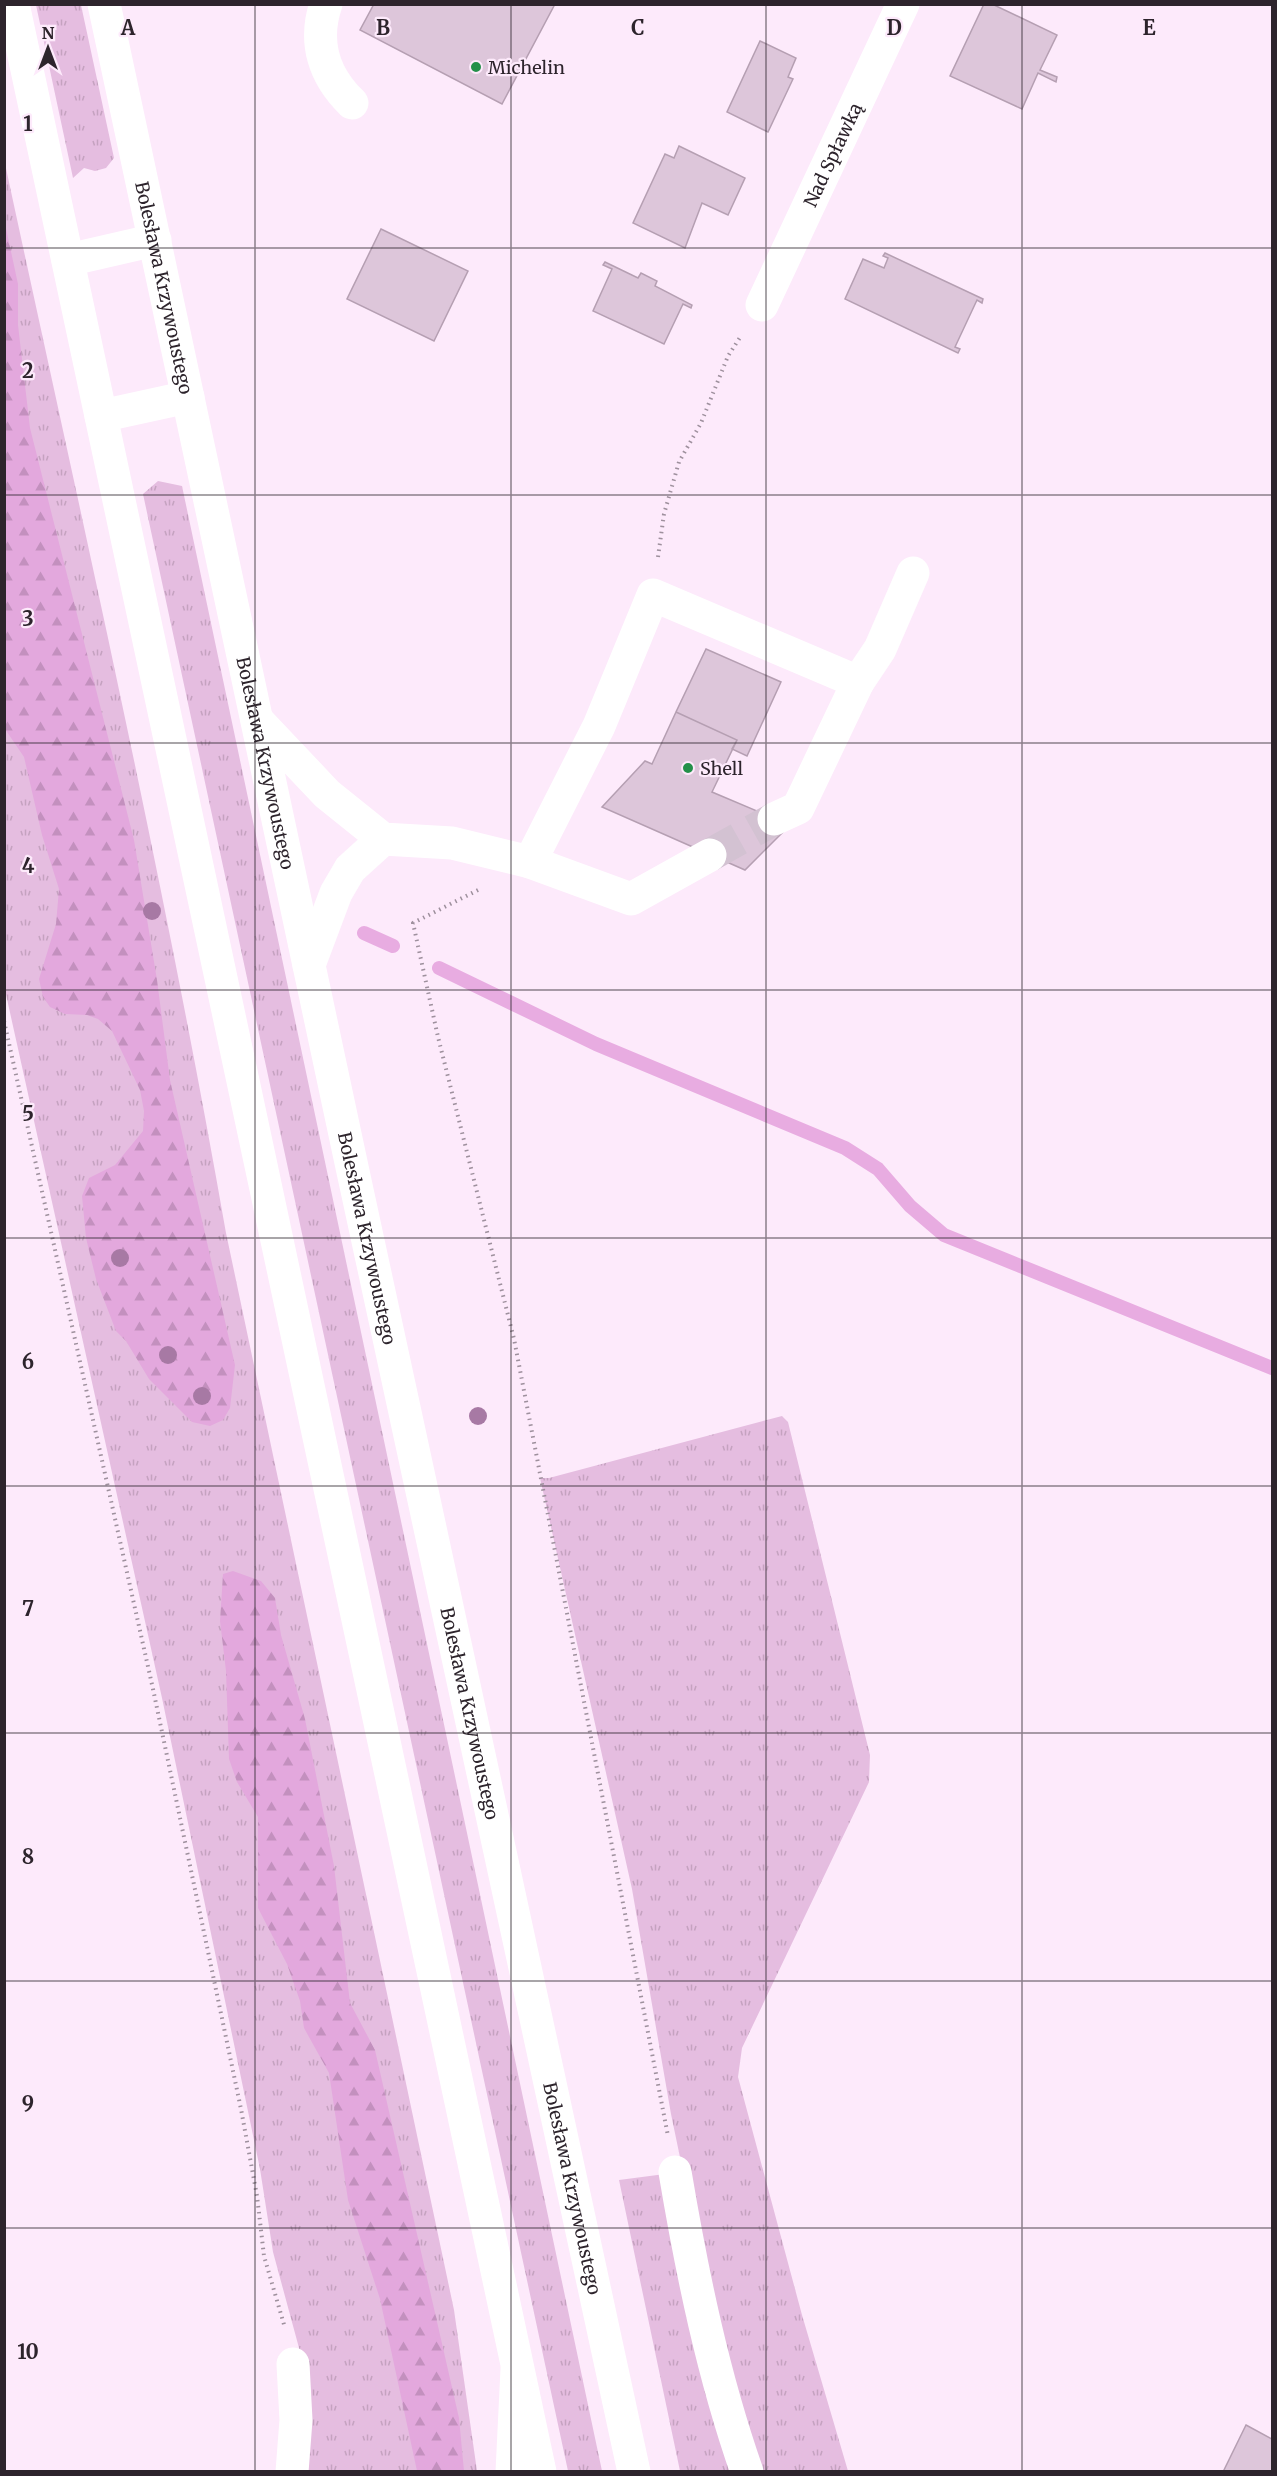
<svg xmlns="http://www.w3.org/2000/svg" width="1277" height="2476" font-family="Merriweather,serif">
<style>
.grass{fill:url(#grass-tufts)}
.forest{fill:url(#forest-firs)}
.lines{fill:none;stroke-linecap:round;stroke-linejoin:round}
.stream{stroke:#e8ace1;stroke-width:14}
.building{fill:#ddc6da;stroke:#b59fb2;stroke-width:1.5}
.minor-tunnel{stroke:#d3c2d2;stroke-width:33;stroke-dasharray:33 16;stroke-linecap:butt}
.path{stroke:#9e909d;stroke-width:4;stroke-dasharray:1.5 4.5;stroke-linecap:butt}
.minor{stroke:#fff;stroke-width:33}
.major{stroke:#fff;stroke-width:33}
.highway{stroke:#fff;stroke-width:33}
.tree{fill:#a779a4}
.grid{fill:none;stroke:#2d242c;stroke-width:1.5;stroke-opacity:0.55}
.poi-dot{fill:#239049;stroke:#fdeafb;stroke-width:2}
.labels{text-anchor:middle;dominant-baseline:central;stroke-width:4.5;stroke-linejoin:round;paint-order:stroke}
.poi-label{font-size:18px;fill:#2d242c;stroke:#fdeafb;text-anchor:start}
.street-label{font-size:18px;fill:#2d242c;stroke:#fdeafb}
.grid-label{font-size:20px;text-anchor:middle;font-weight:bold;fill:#2d242c;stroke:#fdeafb;stroke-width:4.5;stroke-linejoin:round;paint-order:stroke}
</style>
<defs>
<pattern id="grass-tufts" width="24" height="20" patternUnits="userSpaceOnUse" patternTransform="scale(1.5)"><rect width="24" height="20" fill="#e5bde0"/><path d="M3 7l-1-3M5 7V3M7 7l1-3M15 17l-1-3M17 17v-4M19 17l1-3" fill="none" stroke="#c5a2c0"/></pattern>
<pattern id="forest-firs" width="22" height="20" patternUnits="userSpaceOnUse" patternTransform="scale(1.5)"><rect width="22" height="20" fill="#e3a8dd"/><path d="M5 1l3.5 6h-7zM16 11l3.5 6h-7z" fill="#c390be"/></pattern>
</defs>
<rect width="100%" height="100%" fill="#fdeafb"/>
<path class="grass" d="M36,5H81L114,158L106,168L95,171L84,168L73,178Z
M4,159C81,517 163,873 226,1233L454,2310L477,2471H305L302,2359L273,2252L260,2169L162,1698L5,990Z
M158,481L182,486L602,2471H568L143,494Z
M782,1416L788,1422L870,1755L869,1782L742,2048L738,2077L802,2315L848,2471H755L719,2345L671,2114L632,1889L540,1478H549Z
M665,2174L735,2471H680L619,2180Z"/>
<path class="forest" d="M4,219L18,284V325L30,428L134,840L157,980L170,1080L235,1365L230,1408L223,1420L210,1426L192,1422L149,1379L126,1341L116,1331L96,1279L86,1238L82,1196L89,1178L115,1165L143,1131L144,1111L140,1090L112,1031L98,1019L87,1015L65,1014L50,1007L43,997L39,979L56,924L59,889L42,835L24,757L5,729Z
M233,1571L261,1581L275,1598L281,1635L305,1719L334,1866L350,2003L375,2050L459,2418L464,2471H417L380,2299L348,2200L329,2073L304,2028L300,2001L287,1964L258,1908V1817L237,1782L229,1759L226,1671L220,1621L223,1574Z"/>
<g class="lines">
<path class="stream" d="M364,933L393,946
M439,968L596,1044L845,1148L878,1169L910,1206L944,1235L1272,1368"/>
</g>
<path class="building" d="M374,4H555L502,104L360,30Z
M984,4H992L1057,35L1040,70L1057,77L1056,82L1038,73L1022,109L950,76Z
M760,41L796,58L788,77L793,79L768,132L727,112Z
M679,146L745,178L728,215L702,203L685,248L633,223L665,154L674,158Z
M381,229L468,271L434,341L347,299Z
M885,253L983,299L982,303L977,300L955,347L960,349L958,353L845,299L863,259L884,268L888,258L883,256Z
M605,262L638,278L641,273L657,281L655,286L692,305L691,308L683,304L664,344L593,311L612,269L603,265Z
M706,649L781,682L747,756L732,749L737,740L676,712Z
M676,712L737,740L712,792L790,825L745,870L602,807L645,761L652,764Z
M1246,2425L1272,2439V2472H1223Z"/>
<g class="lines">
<path class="minor-tunnel" d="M710,855L774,819"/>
<path class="path" d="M658,557L664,514L679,462L701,423L728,356L741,336
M478,890L413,923L438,1037L514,1339L668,2136
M4,1021L153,1689L241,2109L257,2196L264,2256L285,2328"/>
<g class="minor">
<path d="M326,4C313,42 324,76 352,103"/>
<path d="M68,260L155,240"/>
<path id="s1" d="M762,305L903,4"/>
<path d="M101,416L188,397"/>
<path d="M858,682L880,649L913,573"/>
<path d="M257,720L327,794L383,839L452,843L530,862L631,899L710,855"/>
<path d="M530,862L599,726L653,595L858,682L798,808L774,819"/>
<path d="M309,965L336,893L350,869L383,839"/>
<path d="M675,2172C692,2273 713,2375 747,2472"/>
<path d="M292,2472L296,2420L293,2364"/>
</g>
<g class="major">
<path d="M13,4L540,2472"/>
<path id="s2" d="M104,4L352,1167L634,2472"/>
</g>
<path class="highway" d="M512,2472L517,2369"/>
</g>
<g class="tree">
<circle cx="152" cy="911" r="9"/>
<circle cx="120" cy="1258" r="9"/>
<circle cx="168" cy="1355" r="9"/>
<circle cx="202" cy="1396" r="9"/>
<circle cx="478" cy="1416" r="9"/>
</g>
<path class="grid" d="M255,4V2472M511,4V2472M766,4V2472M1022,4V2472M4,248H1272M4,495H1272M4,743H1272M4,990H1272M4,1238H1272M4,1486H1272M4,1733H1272M4,1981H1272M4,2228H1272"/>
<g class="poi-dot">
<circle cx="476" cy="67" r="6"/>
<circle cx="688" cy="768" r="6"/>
</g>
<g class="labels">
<g class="poi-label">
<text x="488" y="67">Michelin</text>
<text x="700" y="768">Shell</text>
</g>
<g class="street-label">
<text stroke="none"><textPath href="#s1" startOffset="166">Nad Spławką</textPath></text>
<text stroke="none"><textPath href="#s2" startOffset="290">Bolesława Krzywoustego</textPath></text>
<text stroke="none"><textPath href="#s2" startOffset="776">Bolesława Krzywoustego</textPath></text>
<text stroke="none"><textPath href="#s2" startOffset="1262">Bolesława Krzywoustego</textPath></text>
<text stroke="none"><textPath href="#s2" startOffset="1748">Bolesława Krzywoustego</textPath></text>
<text stroke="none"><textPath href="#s2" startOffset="2234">Bolesława Krzywoustego</textPath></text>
</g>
</g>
<g class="grid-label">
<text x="128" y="35">A</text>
<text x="383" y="35">B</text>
<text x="638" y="35">C</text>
<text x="894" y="35">D</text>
<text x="1149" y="35">E</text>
<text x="28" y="131">1</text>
<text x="28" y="378">2</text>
<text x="28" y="626">3</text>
<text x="28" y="873">4</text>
<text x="28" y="1121">5</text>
<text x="28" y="1369">6</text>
<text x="28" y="1616">7</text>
<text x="28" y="1864">8</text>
<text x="28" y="2111">9</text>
<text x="28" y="2359">10</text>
</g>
<rect width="1277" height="2476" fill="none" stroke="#2d242c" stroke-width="12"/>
<g transform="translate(48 48)" stroke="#fdeafb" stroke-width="4.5" paint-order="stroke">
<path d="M0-4.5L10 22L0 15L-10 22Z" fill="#2d242c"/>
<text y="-9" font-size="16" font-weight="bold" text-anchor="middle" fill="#2d242c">N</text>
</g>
</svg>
